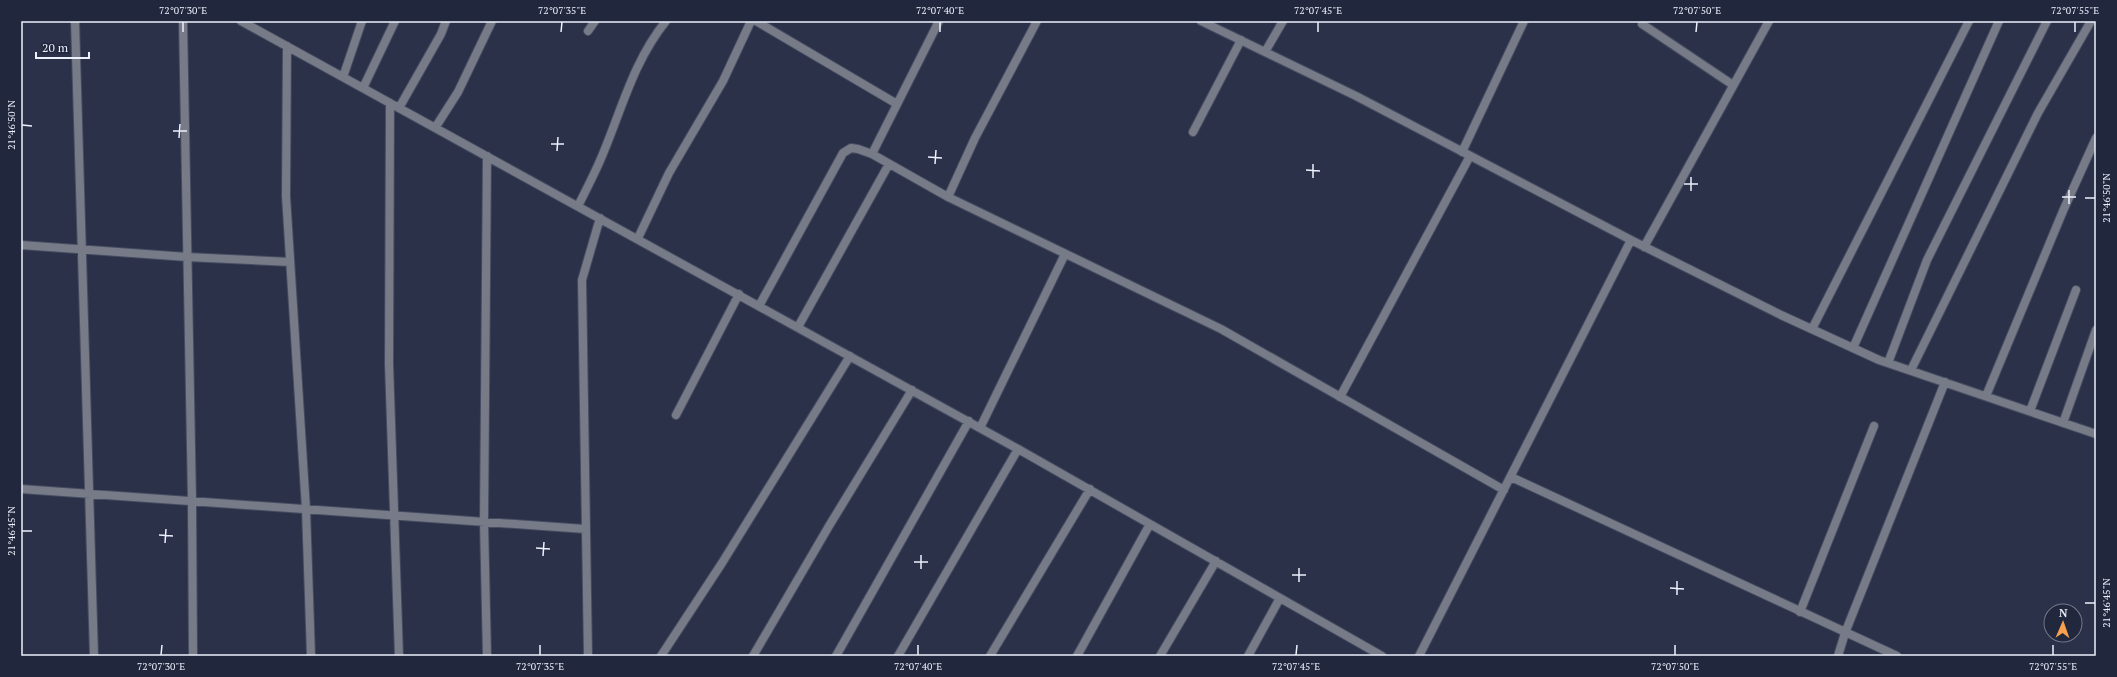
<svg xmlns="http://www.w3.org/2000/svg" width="2117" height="677" font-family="'PT Serif',serif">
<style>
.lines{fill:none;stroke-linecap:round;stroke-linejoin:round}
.service-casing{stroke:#454c61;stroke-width:10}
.minor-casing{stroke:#454c61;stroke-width:10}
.service{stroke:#777b87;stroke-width:8}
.minor{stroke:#777b87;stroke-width:8}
.ticks{fill:none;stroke:#edf1fd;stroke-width:1.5}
.neatline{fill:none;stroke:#edf1fd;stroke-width:1.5}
.ticks-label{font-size:10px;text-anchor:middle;fill:#edf1fd}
</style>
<rect width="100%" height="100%" fill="#2a3148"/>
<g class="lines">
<defs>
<path id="service" d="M1642,24L1733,85
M1193,132L1241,40
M1340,397L1470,156
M1800,612L1874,426"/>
<path id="minor" d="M75,21L94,656
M183,21L192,501L193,656
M241,21L1018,449L1382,656
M756,21L897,104
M1201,21L1356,96L1631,240L1781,315L1879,360L2096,434
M588,31L595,21
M287,46L286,196L306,509L311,656
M1265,52L1283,21
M343,77L362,21
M363,88L395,21
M390,103L389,364L399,656
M399,108L441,34L446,21
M435,128L458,92L492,21
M1462,152L1524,21
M872,154L939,21
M948,197L975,138L1037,21
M578,206C586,190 595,173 602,156C622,109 633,62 666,21
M638,238L669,173L723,81L751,21
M21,245L187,257L290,262
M1644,247L1769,21
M759,306L843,153L851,148L858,149L872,154L948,197L1221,329L1504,490
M798,327L889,164
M1812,329L1969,21
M1853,348L1999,21
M1888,363L1927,260L2047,21
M1911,370L2038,113L2091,21
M1986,396L2063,211L2096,138
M2030,411L2076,290
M676,415L739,294
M2063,423L2096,330
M980,428L1065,254
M1511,477L1897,656
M21,489L585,529
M487,656L484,522L487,156
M588,656L582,280L600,218
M661,656L722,563L850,356
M753,656L829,526L912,390
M836,656L969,421
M898,656L1018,449
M990,656L1090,489
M1077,656L1150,524
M1160,656L1216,561
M1248,656L1280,598
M1419,656L1631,240
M1838,656L1845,633L1945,382"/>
</defs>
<use href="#service" class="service-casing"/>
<use href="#minor" class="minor-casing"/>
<use href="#service" class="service"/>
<use href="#minor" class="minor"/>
</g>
<path class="ticks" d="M183,32V22M561,32L562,22M940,32V22M1318,32V22M1696,32L1697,22M2075,32V22M22,125L32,126M173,131H187M179,138L180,124M551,144H564M557,151L558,137M928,157L942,158M935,164L936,150M1306,170L1320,171M1313,178V164M1684,184H1698M1691,191V177M2062,197H2076M2085,198H2095M2069,204V190M22,531H32M159,535L173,536M165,543L166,529M536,548L550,549M543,556L544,542M914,562H928M921,569V555M1292,575H1306M1299,582V568M1670,588L1684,589M1677,595V581M2085,603H2095M161,655L162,645M540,655V645M918,655V645M1296,655L1297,645M1675,655V645M2053,655V645"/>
<rect width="2117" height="677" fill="none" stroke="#21273d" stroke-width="44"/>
<g transform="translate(2063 623) rotate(2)"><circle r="19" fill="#21273d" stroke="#73788a"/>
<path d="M0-3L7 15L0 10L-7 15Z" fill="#f8a04b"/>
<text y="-6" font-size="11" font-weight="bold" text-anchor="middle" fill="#edf1fd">N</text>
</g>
<path d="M36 52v6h53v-6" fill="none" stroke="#edf1fd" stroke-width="2"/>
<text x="42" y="52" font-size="12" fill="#edf1fd" stroke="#21273d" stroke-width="3" paint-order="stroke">20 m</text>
<rect x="22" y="22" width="2073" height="633" class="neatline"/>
<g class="ticks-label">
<text x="183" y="14">72°07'30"E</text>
<text x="562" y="14">72°07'35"E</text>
<text x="940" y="14">72°07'40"E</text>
<text x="1318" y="14">72°07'45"E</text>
<text x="1697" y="14">72°07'50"E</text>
<text x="2075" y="14">72°07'55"E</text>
<text transform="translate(11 125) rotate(-90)" y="4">21°46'50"N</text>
<text transform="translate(2106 198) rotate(-90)" y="4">21°46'50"N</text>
<text transform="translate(11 531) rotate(-90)" y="4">21°46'45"N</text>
<text transform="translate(2106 603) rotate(-90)" y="4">21°46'45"N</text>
<text x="161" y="670">72°07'30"E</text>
<text x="540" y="670">72°07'35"E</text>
<text x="918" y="670">72°07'40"E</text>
<text x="1296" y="670">72°07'45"E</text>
<text x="1675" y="670">72°07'50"E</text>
<text x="2053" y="670">72°07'55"E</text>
</g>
</svg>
